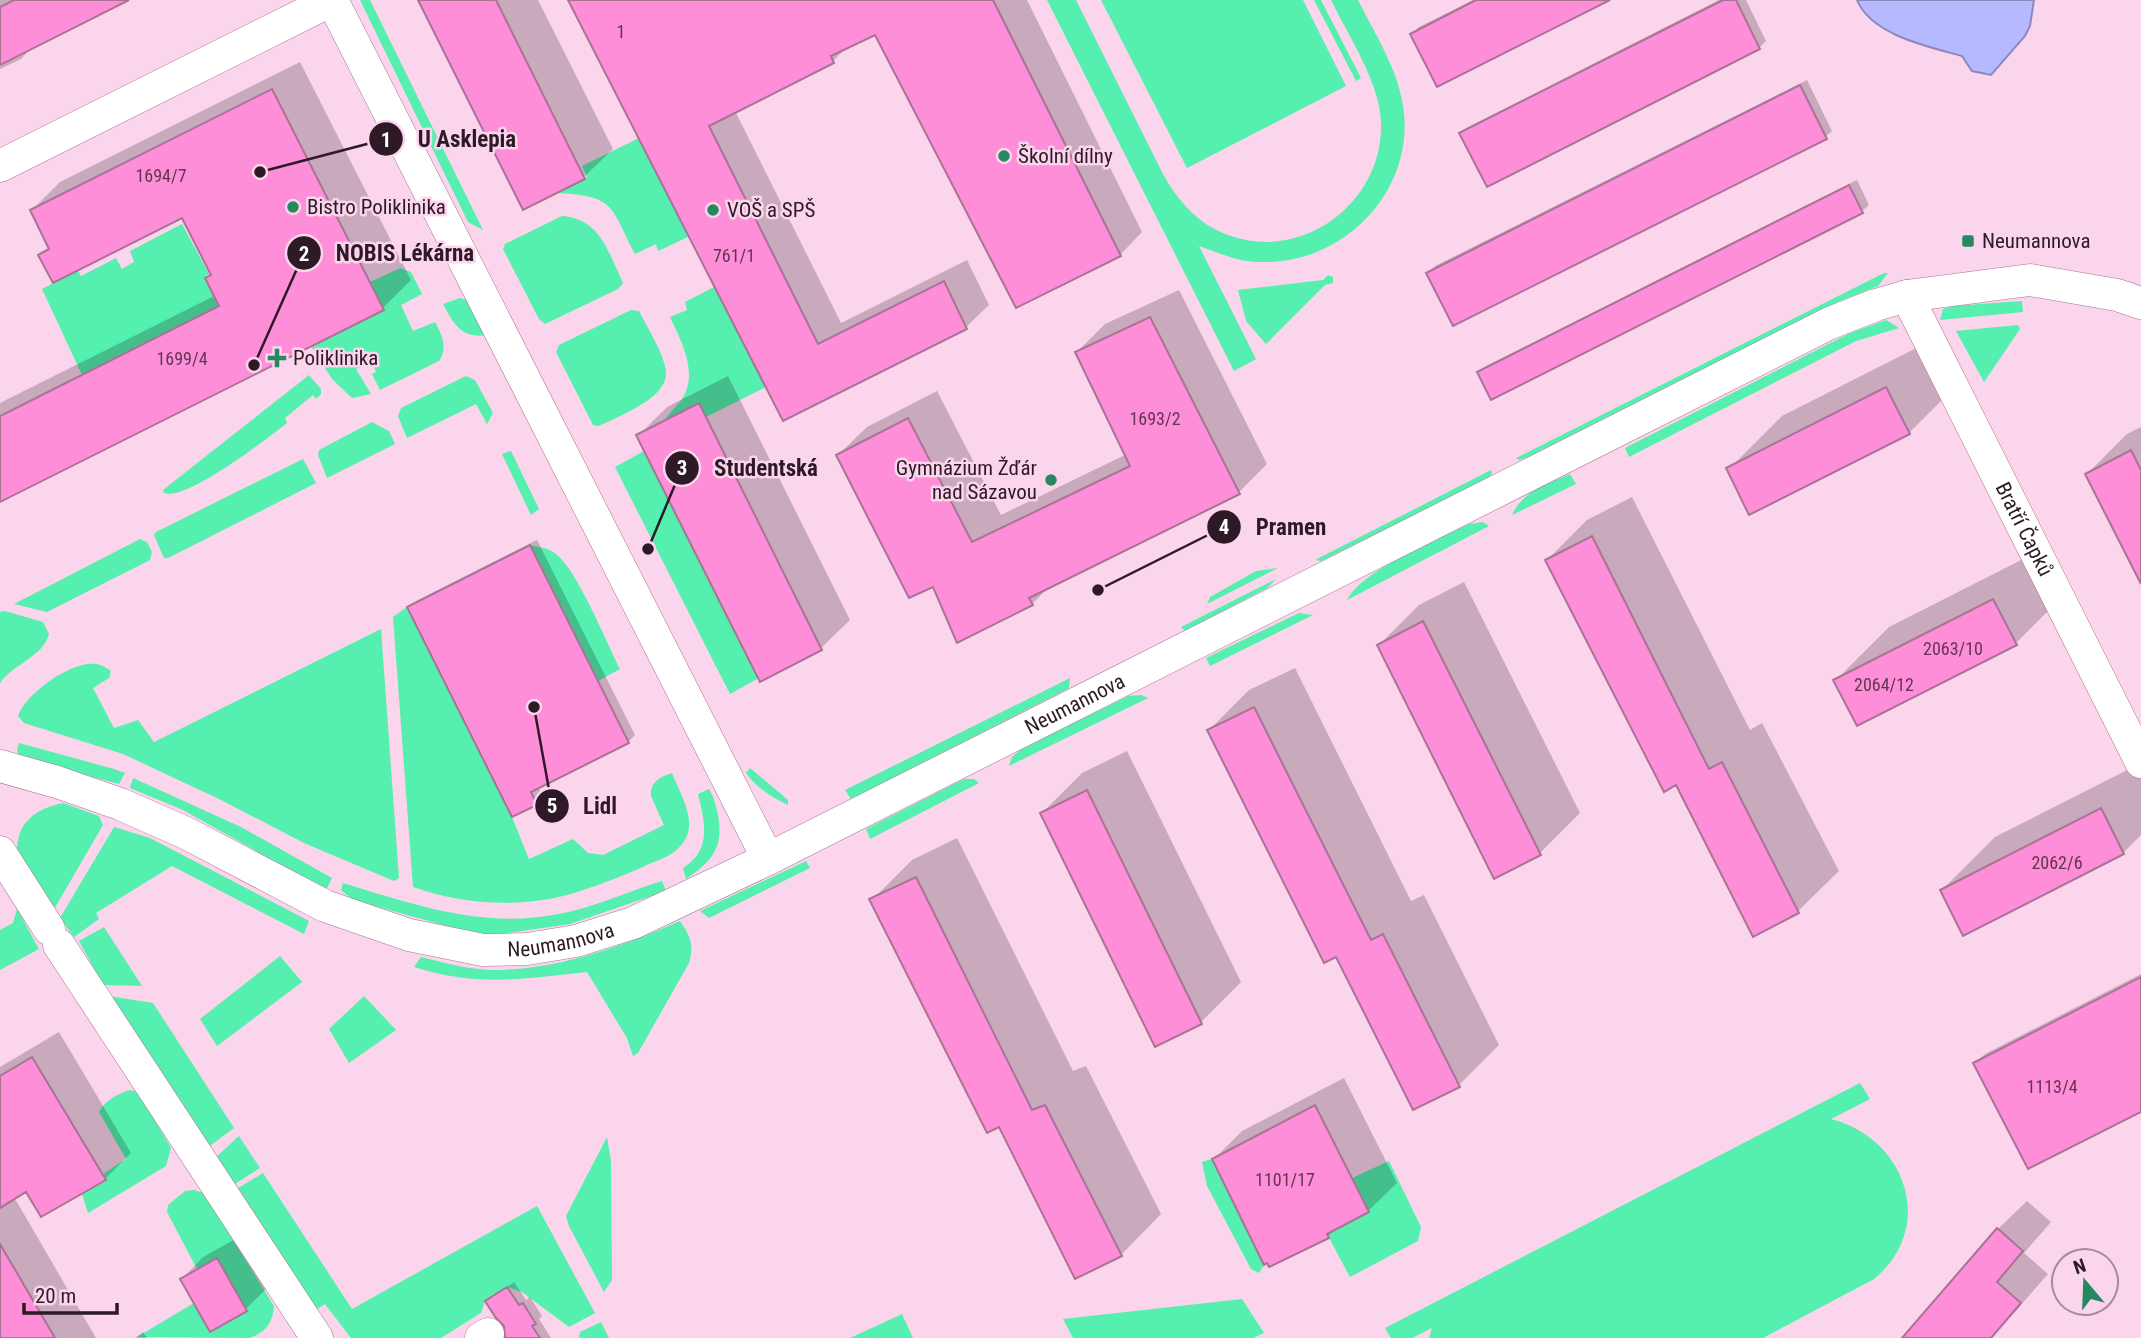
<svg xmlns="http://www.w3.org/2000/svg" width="2141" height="1338" font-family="'Roboto Condensed',sans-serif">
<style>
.green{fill:#55efaf}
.water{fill:#b6b9fe;stroke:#8d89be;stroke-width:2}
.shadow{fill:#0003}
.building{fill:#fe8ed7;stroke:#a97395;stroke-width:2}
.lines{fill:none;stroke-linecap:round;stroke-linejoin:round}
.minor-casing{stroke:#aa7495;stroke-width:33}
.minor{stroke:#fff;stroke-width:32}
.poi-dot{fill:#268760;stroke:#fad5eb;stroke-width:2.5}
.labels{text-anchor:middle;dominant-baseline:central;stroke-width:5;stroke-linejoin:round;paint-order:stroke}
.number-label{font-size:18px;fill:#623653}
.poi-label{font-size:21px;fill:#2e1927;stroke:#fad5eb;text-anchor:start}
.street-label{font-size:21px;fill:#2e1927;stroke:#fad5eb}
.leader{fill:none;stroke:#2e1927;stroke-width:2.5}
.callout-dot{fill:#2e1927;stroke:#fad5eb;stroke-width:2.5}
.mark-label{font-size:21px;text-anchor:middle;font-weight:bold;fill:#fff}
.callout-label{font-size:23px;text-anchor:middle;font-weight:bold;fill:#2e1927;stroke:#fad5eb;stroke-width:5;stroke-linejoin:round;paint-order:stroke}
</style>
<rect width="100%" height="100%" fill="#fad5eb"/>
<path class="green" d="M360,0H370L483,230L468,222Z
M1047,0H1076L1163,174C1178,201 1198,224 1228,235C1303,263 1384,202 1381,122C1380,83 1348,35 1331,0H1358C1376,36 1400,72 1404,113C1412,195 1341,265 1260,262C1238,262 1219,253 1199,246L1256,359L1234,371Z
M1101,0H1303L1346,86L1187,168Z
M1314,0H1321L1361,78L1356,81Z
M641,137L690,236L658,251L656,244L635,254C610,206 616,196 557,193L587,177L582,166Z
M562,216C601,219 608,252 623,283L618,289L545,324L539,319L503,249L505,244Z
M182,224L209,274L204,277L218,306L82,375L42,289L78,270L81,276L116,258L122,269L134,262L130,251Z
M400,268L411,272L422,294L401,305L413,331L435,322C442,335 448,348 439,361L380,390L372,374L376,372L372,362L356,369L371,394L352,398L332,379L311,346L384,310L370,282Z
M1884,273H1888L1878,286L1838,302L1526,458L1519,460L1516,458Z
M1328,275L1333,277V283L1325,285L1266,344L1246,321L1238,290L1323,280Z
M716,286L766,387L706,417L664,421C669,413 676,407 682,399C699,373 681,341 670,317L687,310L685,302Z
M460,298L467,300L488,335C462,339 454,325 443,304Z
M2022,301L2023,312L1940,320L1943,309L1953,306Z
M631,310L639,311C647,327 664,354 666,371C669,398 619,416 599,426L593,425L556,352L559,345Z
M1886,320L1899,328L1856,341L1629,457L1625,448L1850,333Z
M2018,325L2020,329L1984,382L1956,331Z
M309,375L321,389V394L316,399L313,395L285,418L287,423C268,438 185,502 164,493L163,490Z
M466,376L475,380L493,413L487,424L476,404L407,438L398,416L401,408Z
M372,422L389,431L395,444L327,478L318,455L319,450Z
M511,451L539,509L531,515L502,454Z
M644,451L759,678L730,694L615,467Z
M303,459L316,483L168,558H164L154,535L156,532Z
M1491,470L1492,473L1489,478L1321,561L1315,560Z
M1570,474L1576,484L1512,515C1524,490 1546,485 1570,474Z
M1483,522L1489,526L1347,600C1362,570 1437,540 1469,524Z
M140,539L147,542L152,552L150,560L47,612L14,604Z
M530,545C540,547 548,548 556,554C577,570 607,643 620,669L598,681Z
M1278,568L1207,604L1210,597L1256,571Z
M1276,579L1267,588L1185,631L1181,627Z
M407,607L512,817L529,859L573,839L588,853L603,855L664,825L651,796C650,782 660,777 672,773C685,805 705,833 668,856C640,868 612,881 583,890C530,909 466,906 413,887L393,617Z
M5,611L43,622L49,634C43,657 13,664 0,683V612Z
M1299,613L1313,615L1210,666L1206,658Z
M381,629L399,878L394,881L304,843L219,799L123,754L24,723L18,716C25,694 72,660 96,664C102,665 107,668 111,671L109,678L93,688L114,728L138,720L154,742Z
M1070,678L1069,688L851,799L845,790Z
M1141,695L1148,698L1009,766L1012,757L1021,749L1128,696Z
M19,743L114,769L125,773L119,784L20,758L17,750Z
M750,768L788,800V805C771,797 757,788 746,773Z
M133,778L241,827L332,878L326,890L183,810L130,788Z
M964,779H974L979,783L870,839L866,829Z
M709,789C714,797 716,806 718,815C724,848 712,861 686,879L683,868C712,850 705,823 698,794Z
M63,803L99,816L103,825L53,911L17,852C17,821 36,809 63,803Z
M114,827L150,838L309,921L304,934L172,866L96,913L99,919L74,937L60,918Z
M806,861L810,868L709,918L700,911Z
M662,881L666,891L570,924L501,934L479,935L353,900L341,890L343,883C415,905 483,929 559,914C593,908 629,891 662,881Z
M17,909L39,949L0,970V930L13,923Z
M680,921C691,937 694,945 689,963L638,1053L633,1056L627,1038L587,972C523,979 477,987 414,967L421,957C445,963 470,970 495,970C561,969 620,947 680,921Z
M104,927L142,986L103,985L79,941Z
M280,956L302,982L217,1046L200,1019Z
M109,996L153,1003L234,1128L207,1148Z
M364,996L396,1030L349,1063L329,1029Z
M1860,1083L1870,1099L1831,1119C1906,1138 1937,1227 1874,1279L1763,1338H1429L1432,1328L1412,1338H1391L1385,1328Z
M130,1090L138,1092L171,1148L166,1166L88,1213L82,1194L106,1181L103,1174L126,1159L99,1112C105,1100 118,1094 130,1090Z
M239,1136L260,1168L232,1186L215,1158Z
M607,1137L611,1161L612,1280L604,1292L569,1226L566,1216Z
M1212,1159L1264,1265L1259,1273L1251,1269L1207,1186L1202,1162Z
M1389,1161L1421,1227L1418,1241L1350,1277L1327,1234L1369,1213L1352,1178Z
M263,1173L352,1309L537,1206L595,1313L569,1327L522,1292L507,1287L485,1301L481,1313L441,1338H351L325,1304L314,1311L235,1190Z
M194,1190L204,1193L274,1306C273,1323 265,1333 249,1338L137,1337L194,1303L210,1332L247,1311L217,1258L197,1269L167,1212L168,1205L185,1191Z
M1242,1299L1264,1333L1253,1338H1073L1063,1319Z
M902,1314L913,1338H850Z
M601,1322L609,1338H579L580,1332Z"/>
<path class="water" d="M1857,0H2034L2030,26L2025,36L1991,75L1972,71L1962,56C1929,47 1871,35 1857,0Z"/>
<path class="shadow" d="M0,0H125L33,46L21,59L0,69Z
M420,0H538L613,149L584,177L524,207Z
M570,0H1027L1142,232L1120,255L876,33L848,46L833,61L735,111L841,323L967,260L989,305L966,327L784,419Z
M1473,0H1607L1412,34L1419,27Z
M1719,0H1746L1766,41L1759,48L1461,133L1468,127Z
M300,62L411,280L383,308L0,489V403L216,295L207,278L212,273L183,216L40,255L50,246L32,210L60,182Z
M1807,80L1832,131L1825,137L1428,273L1435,266Z
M1857,180L1869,205L1862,211L1479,373L1486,366Z
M1179,290L1267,464L1239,492L1049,587L1032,604L933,584L838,455L867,427L937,391L1001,515L1127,454L1077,352L1105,324Z
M1940,336L1962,380L1909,433L1729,469L1782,416Z
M728,376L850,620L821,648L761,679L638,436L667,407Z
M2141,427V581L2087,474L2127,434Z
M1632,497L1750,730L1762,723L1839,871L1798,911L1754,934L1677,783L1547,560L1587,520Z
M537,540L635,735L628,742L538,787L543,797L536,803L512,815L409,607L416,601Z
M2047,547L2069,590L2016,643L1858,724L1836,680L1889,627Z
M1464,582L1580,813L1540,853L1494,876L1379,645L1419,605Z
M1295,668L1411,901L1424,895L1499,1045L1459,1085L1337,955L1209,730L1249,690Z
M1127,751L1241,982L1201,1022L1156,1045L1042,813L1082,773Z
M2141,763V835L2123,853L1942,890L1995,837Z
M957,838L1073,1071L1086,1066L1161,1214L1121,1255L1000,1125L872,900L912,860Z
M2141,974V1110L1975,1063L1985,1054Z
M59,1032L131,1153L105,1179L27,1189L14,1197L96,1338H0V1067Z
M1344,1078L1397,1183L1368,1211L1338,1226L1328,1236L1214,1159L1242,1131Z
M2027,1201L2051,1222L2024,1253L2048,1274L1992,1338H1904L1998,1229Z
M239,1237L268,1287L246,1309L211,1330L182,1279L203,1257Z
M514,1282L526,1300L530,1297L542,1316L539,1319L551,1338H507L505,1323L487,1302Z
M143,1332L147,1338H135Z"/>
<path class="building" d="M14,0H129L0,65V7Z
M418,0H496L585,179L523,210Z
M568,0H993L1121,256L1016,308L875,35L831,56L834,63L709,126L818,344L944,281L967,329L783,421Z
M1476,0H1610L1437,87L1410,34Z
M1723,0H1736L1760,49L1487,187L1459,133Z
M1800,85L1827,139L1453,326L1426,273Z
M272,89L384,310L0,502V416L219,306L205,278L211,275L182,218L53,283L38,255L49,249L30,210Z
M1849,185L1863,213L1491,400L1477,372Z
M1150,317L1240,494L1029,598L1033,605L957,643L933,587L909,598L836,455L908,418L972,542L1130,466L1075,352Z
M1886,387L1910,434L1749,515L1726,468Z
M699,403L822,650L760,682L636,435Z
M2131,450L2141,470V584L2085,474Z
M1592,536L1709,769L1722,762L1799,913L1753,937L1676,785L1664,792L1545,560Z
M530,545L629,743L531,792L537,805L512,817L407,607Z
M1993,599L2017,645L1857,726L1833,680Z
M1423,621L1541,855L1494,879L1377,645Z
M1254,707L1371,940L1383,934L1460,1087L1413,1110L1336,957L1324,963L1207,730Z
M1087,790L1202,1024L1155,1047L1040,813Z
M2101,808L2124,854L1963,936L1940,890Z
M916,877L1032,1110L1045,1105L1122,1256L1075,1279L999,1127L987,1133L869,899Z
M2141,977V1112L2028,1169L1973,1063Z
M32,1057L106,1180L41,1217L26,1192L0,1208V1076Z
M1315,1105L1369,1212L1327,1234L1329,1238L1269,1267L1267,1263L1264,1265L1212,1159Z
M1997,1228L2023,1251L1997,1282L2021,1303L1991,1338H1902Z
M0,1244L55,1338H0Z
M217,1258L247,1311L210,1332L180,1279Z
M507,1287L519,1305L523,1303L536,1324L532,1326L540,1338H505L504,1326L496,1318L485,1301Z"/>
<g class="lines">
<defs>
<g id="minor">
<path d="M332,0L768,859"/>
<path d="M0,166L332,0"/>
<path id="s1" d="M1907,296L2141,762"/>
<path id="s2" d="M0,766L57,782L120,804L186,833L325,906L409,935L483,950L527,949L576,941L633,923L768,859L1830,323L1876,305L1907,296L2030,280L2117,295L2141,303"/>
<path d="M0,852L49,929"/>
<path d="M59,945L317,1338"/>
<path d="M481,1338L488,1334"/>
</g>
</defs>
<use href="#minor" class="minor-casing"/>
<use href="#minor" class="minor"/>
</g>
<g class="poi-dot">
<circle cx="1004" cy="156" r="7"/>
<circle cx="293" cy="207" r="7"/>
<circle cx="713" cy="210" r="7"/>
<rect x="1961" y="234" width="14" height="14" rx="3.5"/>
<path d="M273.5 347.5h7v7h7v7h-7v7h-7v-7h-7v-7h7z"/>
<circle cx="1051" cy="480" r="7"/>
</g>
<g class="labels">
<g class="number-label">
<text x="621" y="31">1</text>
<text x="161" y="175">1694/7</text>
<text x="734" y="255">761/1</text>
<text x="182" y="358">1699/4</text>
<text x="1155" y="418">1693/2</text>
<text x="1953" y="648">2063/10</text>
<text x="1884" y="684">2064/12</text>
<text x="2057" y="862">2062/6</text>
<text x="2052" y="1086">1113/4</text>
<text x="1285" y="1179">1101/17</text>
</g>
<g class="poi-label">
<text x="1018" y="156">Školní dílny</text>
<text x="307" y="207">Bistro Poliklinika</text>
<text x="727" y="210">VOŠ a SPŠ</text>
<text x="1982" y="241">Neumannova</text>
<text x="293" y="358">Poliklinika</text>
<text x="1037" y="468" text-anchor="end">Gymnázium Žďár<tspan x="1037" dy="24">nad Sázavou</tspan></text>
</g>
<g class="street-label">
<text stroke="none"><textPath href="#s1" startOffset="261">Bratří Čapků</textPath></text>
<text stroke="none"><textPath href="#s2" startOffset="1166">Neumannova</textPath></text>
<text stroke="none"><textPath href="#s2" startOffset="598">Neumannova</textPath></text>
</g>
</g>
<path class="leader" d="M260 172L386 139M254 365L304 253M648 549L682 468M1098 590L1224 527M534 707L552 806"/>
<g class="callout-dot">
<circle cx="260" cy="172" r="7"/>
<circle cx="254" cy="365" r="7"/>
<circle cx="648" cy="549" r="7"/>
<circle cx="1098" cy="590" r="7"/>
<circle cx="534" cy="707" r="7"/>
<circle cx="386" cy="139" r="18"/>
<circle cx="304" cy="253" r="18"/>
<circle cx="682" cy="468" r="18"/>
<circle cx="1224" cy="527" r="18"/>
<circle cx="552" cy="806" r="18"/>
</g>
<g class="mark-label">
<text x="386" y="147">1</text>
<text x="304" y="261">2</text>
<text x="682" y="475">3</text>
<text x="1224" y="534">4</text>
<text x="552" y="813">5</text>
</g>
<g class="callout-label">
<text x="467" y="147">U Asklepia</text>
<text x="405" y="261">NOBIS Lékárna</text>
<text x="766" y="476">Studentská</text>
<text x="1291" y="535">Pramen</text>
<text x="600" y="814">Lidl</text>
</g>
<g transform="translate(2085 1282) rotate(341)"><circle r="33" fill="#fad5eb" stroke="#a88a9d" stroke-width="2"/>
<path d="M0-5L12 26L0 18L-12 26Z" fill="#268760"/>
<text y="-10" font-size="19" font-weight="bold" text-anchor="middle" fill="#2e1927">N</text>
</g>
<path d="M24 1303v10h93v-10" fill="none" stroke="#2e1927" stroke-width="3.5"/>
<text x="35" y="1303" font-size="21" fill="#2e1927" stroke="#fad5eb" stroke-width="5" paint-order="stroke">20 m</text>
</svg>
